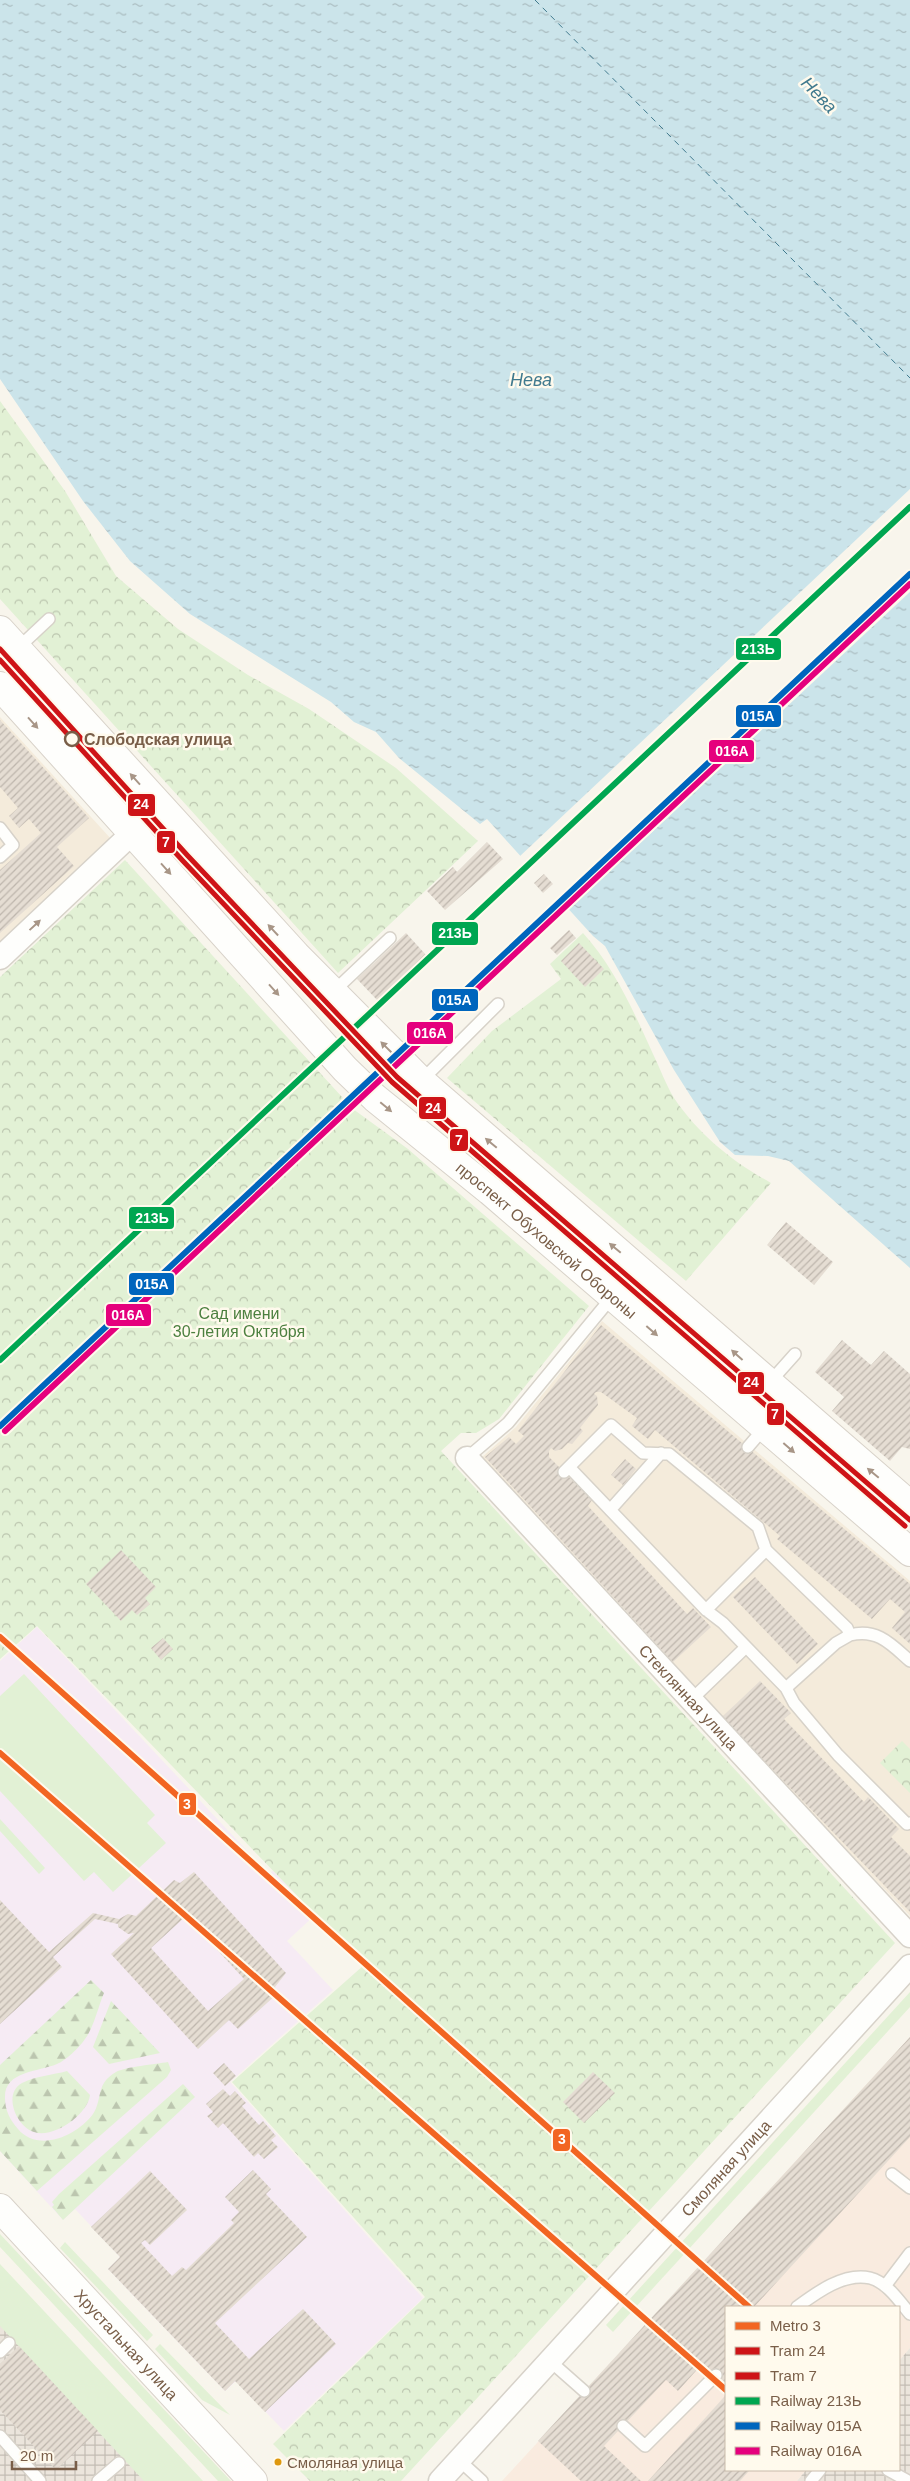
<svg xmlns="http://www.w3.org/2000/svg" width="910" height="2481" font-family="Helvetica,sans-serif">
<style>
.residential{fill:#f4ebdb}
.commercial{fill:#f9ebdf}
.industrial{fill:url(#industrial-grid)}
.education{fill:#f6ebf4}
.green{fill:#e2f1d5}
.forest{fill:url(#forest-firs)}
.park{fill:url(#park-crowns)}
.water{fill:url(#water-ripples)}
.pier{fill:#f8f5ec}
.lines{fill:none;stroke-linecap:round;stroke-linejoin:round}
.ferry{stroke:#417a8e;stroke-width:1;stroke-dasharray:6 5;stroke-linecap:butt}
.building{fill:url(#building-hatch);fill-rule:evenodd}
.lane-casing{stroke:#d7d2c9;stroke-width:14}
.street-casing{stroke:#d7d2c9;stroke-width:25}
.secondary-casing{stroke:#d8d2c9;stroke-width:30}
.lane{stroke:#fefefc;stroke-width:11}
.street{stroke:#fefefc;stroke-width:22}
.secondary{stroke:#fefefc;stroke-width:28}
.rail-1-casing{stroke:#fffaed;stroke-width:10}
.rail-2-casing{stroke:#fffaed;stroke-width:10}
.rail-3-casing{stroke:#fffaed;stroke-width:10}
.rail-1{stroke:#00a651;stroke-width:6}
.rail-2{stroke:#0065bd;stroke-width:6}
.rail-3{stroke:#e5007d;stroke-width:6}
.tram-1-casing{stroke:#fffaed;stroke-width:9}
.tram-2-casing{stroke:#fffaed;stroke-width:9}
.tram-1{stroke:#ce1417;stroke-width:5}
.tram-2{stroke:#ce1417;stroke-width:5}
.metro-1-casing{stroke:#fffaed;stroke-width:10}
.metro-1{stroke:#f26522;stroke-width:6}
.oneway{fill:#a89687}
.stop-dot{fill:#fffaed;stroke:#795e48;stroke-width:2.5}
.bus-dot{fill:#de980e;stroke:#fffaed;stroke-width:2}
.labels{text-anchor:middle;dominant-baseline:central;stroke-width:5;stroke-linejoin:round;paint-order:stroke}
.bus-label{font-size:15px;fill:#795e48;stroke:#fffaed;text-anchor:start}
.stop-label{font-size:16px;font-weight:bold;fill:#795e48;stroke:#fffaed;text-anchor:start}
.street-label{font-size:16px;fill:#795e48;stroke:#fffaed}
.park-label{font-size:16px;fill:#4c803f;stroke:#fffaed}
.water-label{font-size:18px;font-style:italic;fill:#417a8e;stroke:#fffaed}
.line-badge{stroke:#fffaed;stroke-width:2}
.badge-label{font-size:14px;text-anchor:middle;font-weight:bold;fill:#fff}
</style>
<defs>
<pattern id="industrial-grid" width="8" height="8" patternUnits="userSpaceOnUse" patternTransform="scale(1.25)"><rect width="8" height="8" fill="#ebe5dc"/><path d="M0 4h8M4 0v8" fill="none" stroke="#c3bdb4"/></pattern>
<pattern id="forest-firs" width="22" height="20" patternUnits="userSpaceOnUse" patternTransform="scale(1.25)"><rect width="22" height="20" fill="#e2f1d5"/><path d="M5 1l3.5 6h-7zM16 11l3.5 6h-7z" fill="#bcc6af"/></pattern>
<pattern id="park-crowns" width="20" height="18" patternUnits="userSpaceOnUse" patternTransform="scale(1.25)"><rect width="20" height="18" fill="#e2f1d5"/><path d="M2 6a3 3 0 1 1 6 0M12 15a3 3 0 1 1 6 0" fill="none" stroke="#bcc6af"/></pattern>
<pattern id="water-ripples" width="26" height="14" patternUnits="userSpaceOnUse" patternTransform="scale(1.25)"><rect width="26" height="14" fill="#cbe4ea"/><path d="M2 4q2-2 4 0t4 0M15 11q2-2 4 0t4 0" fill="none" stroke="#aabcc0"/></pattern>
<pattern id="building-hatch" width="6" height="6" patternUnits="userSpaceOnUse" patternTransform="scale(1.25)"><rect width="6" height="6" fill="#e5ddd3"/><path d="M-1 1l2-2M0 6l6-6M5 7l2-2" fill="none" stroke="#beb6ad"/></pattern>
</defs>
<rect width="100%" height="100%" fill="#f8f5ec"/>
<path class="residential" d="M0,717L112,840L0,946Z
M602,1321L910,1581V1916L672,1667L481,1458L516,1427Z"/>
<path class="commercial" d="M910,2037V2348L899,2361V2307H726V2470H806L797,2481H502Z"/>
<path class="industrial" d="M0,2321L148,2481H0Z
M910,2348V2481H797L806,2470H899V2361Z"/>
<path class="education" d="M37,1627L269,1874L273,1871L315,1915L287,1941L333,1990L230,2082L423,2298L284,2431L236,2381L225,2391L108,2269L120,2257L75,2209L63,2220L0,2151V1661Z"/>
<path class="green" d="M24,1674L155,1815L147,1823L166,1843L113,1892L94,1872L84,1881L0,1791V1696Z
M0,1819L45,1868L39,1874L0,1831Z
M910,1992V2007L613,2332L606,2325Z
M0,2234L231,2481H218L0,2247Z
M65,2242L153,2335L147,2341L60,2248Z
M0,2264L203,2481H144L0,2326Z
M160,2344L230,2415L202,2400L155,2349Z"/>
<path class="forest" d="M91,1980L104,1993C98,2007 94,2027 85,2039C80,2047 65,2061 57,2064C38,2072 4,2071 5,2098C5,2110 10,2120 18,2129C38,2153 77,2136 93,2114C103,2099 95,2084 116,2072C125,2067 156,2064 168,2062L171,2070L167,2077L37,2191L0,2151V2065Z
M111,2001L160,2053L109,2064L93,2047Z
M67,2071L90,2095C88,2114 54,2139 34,2132C17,2127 2,2094 22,2083C35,2076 53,2075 67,2071Z
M183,2084L195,2097L63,2220L52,2207L54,2205L52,2202L59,2194Z"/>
<path class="park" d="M0,401L65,491L116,576L178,629L248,675L309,709L396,768L478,841L338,973L0,599Z
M125,860L353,1109L408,1149L589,1306L499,1419L476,1433H461L441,1451L895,1943L401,2481H310L273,2444L425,2297L232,2082L364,1965L37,1626L0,1659V977Z
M583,933C614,967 634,1012 653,1054C660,1068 666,1085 674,1098C699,1135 733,1162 771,1183L686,1281L447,1078L492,1031L561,979L550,964Z
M902,1741L910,1749V1793L880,1763Z"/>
<path class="water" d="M0,0H910V1268L789,1161L768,1156L735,1155L720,1142L674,1070L605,946L593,936L487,819L480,824L399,758L376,732L354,722L331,702L190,614L130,561L83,501L0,379Z"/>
<path class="pier" d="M910,489V592L567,911L519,857Z"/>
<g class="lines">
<path class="ferry" d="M535,0L910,378"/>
</g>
<path class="building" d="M0,720L89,818L57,847L74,866L0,933V870L41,833L29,819L19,828L9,816L18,808L0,787Z
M487,842L503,859L445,910L427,891L453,867L457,872Z
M544,874L553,884L543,893L534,883Z
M569,930L576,938L557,955L550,948Z
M406,933L427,956L378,1001L357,979Z
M579,943L604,969L585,987L561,961Z
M786,1222L833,1262L814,1285L767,1245Z
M601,1325L910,1584V1644L892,1628L905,1612L890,1599L872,1619L777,1539L780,1536L655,1430L648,1439L632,1426L637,1418L601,1392H596L594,1394L597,1396L598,1405L580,1428L583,1431L572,1444L568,1443L562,1449L555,1451L551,1448L549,1451V1457L592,1500L588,1506L687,1614L693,1608L711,1627L673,1662L485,1457L509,1437L516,1444L524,1436L518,1431Z
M842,1340L871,1365L884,1351L910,1374V1449L902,1447L890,1461L832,1411L844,1397L815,1372Z
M625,1459L636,1469L623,1485L611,1475Z
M121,1550L156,1587L145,1598L150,1604L137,1615L132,1610L121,1621L86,1584Z
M755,1577L818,1644L797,1664L733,1597Z
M163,1638L173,1649L161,1660L151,1648Z
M760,1681L791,1713L784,1719L864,1802L868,1797L899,1829L891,1837L910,1856V1912L722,1717Z
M194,1872L286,1973L275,1987L277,1994L238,2029L229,2020L198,2049L111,1954L134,1933L128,1934L118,1927V1924L95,1919L53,1957L62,1967L0,2024V1900L49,1952L93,1913L119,1919L128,1914L136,1916L174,1880L180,1883ZM186,1916L244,1979L208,2011L151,1948Z
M910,2037V2137L754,2307H726V2385L703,2363L678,2391L666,2380L604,2446L641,2481H581L538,2441Z
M224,2063L236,2076L225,2086L213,2073Z
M593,2072L615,2093L584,2123L563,2102Z
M223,2089L230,2096L235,2091L246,2103L242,2106L259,2125L263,2121L276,2136L271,2140L278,2147L264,2159L258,2153L254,2157L223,2123L218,2128L207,2116L213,2112L206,2104Z
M253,2170L271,2189L266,2194L307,2237L215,2323L249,2359L303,2309L336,2344L265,2412L235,2381L225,2391L108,2269L120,2257L91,2227L150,2171L187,2210L150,2245L145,2240L141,2243L172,2276L182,2267L186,2270L234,2223L231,2220L239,2212L225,2197Z
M19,2346L98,2431L56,2470L0,2410V2364Z
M726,2395V2470H750L740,2481H648Z"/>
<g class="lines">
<defs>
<path id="lane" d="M17,649L49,619
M0,828L13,845L0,857
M333,992L390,938
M421,1081L498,1004
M745,1410L795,1354
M748,1447L765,1427
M467,1458L508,1423L612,1297
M569,1467L706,1610L723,1623L786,1688L794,1703L838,1755L907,1824L910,1823
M564,1472L611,1425L643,1453L669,1454L758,1527L766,1550L847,1628L850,1635C877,1628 891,1644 910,1661
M610,1510L661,1453
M706,1610L766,1550
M786,1688L836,1643L850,1635
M691,1700L746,1647
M892,2174L910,2188
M885,2286L910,2253
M797,2307C816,2293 844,2272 870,2278C887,2282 900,2302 910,2314
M0,2352L9,2343
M550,2361L584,2391
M623,2426L645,2446L716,2375
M0,2436L40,2481
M459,2460L482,2481
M888,2470L908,2481
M98,2481L119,2463
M811,2481L820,2470"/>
<g id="street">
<path d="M0,958L160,807"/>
<path id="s1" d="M467,1458L910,1936"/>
<path id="s2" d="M440,2481L910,1966"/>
</g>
<g id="secondary">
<path d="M0,630L296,955L421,1081L910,1505"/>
<path id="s3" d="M0,686L345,1069L375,1098L490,1191L910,1552"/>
<path id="s4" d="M0,2208L253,2481"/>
</g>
</defs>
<use href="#lane" class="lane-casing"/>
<use href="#street" class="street-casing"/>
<use href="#secondary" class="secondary-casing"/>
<use href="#lane" class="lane"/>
<use href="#street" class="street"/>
<use href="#secondary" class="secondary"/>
<defs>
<path id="rail-1" d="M0,1360L910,507"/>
<path id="rail-2" d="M0,1426L910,574"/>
<path id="rail-3" d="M5,1431L910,584"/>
</defs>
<use href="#rail-1" class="rail-1-casing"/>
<use href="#rail-2" class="rail-2-casing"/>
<use href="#rail-3" class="rail-3-casing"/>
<use href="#rail-1" class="rail-1"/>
<use href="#rail-2" class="rail-2"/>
<use href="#rail-3" class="rail-3"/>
<defs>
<path id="tram-1" d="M0,649L188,856L397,1077L910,1520"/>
<path id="tram-2" d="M0,660L183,861L392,1082L905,1526"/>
</defs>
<use href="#tram-1" class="tram-1-casing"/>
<use href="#tram-2" class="tram-2-casing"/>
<use href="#tram-1" class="tram-1"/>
<use href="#tram-2" class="tram-2"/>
<defs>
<path id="metro-1" d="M0,1637L749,2307
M0,1753L726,2390"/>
</defs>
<use href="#metro-1" class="metro-1-casing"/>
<use href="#metro-1" class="metro-1"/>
</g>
<defs><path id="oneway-solid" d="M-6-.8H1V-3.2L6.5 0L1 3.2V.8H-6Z" transform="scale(1.25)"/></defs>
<g class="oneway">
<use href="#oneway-solid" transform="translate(33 723) rotate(48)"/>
<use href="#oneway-solid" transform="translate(135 779) rotate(-132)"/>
<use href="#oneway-solid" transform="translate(166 869) rotate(48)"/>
<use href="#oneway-solid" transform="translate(35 925) rotate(-43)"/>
<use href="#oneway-solid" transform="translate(273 930) rotate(-133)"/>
<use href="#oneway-solid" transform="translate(274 990) rotate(48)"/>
<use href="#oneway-solid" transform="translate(386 1047) rotate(-135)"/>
<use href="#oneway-solid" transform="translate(386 1107) rotate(40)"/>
<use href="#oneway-solid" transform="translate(491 1143) rotate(-140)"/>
<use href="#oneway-solid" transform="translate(615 1248) rotate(-140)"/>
<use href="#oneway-solid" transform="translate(652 1331) rotate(41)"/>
<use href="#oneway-solid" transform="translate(737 1355) rotate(-138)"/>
<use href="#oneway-solid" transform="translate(789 1448) rotate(41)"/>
<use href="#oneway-solid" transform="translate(873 1473) rotate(-140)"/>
</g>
<circle class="stop-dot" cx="72" cy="739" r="7"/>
<circle class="bus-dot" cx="278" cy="2462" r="4.5"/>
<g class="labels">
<g class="bus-label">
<text x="287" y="2462">Смоляная улица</text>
</g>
<g class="stop-label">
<text x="84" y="739">Слободская улица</text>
</g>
<g class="street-label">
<text stroke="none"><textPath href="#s3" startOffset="780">проспект Обуховской Обороны</textPath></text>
<text stroke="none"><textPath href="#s1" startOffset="326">Стеклянная улица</textPath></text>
<text stroke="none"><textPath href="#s2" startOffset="424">Смоляная улица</textPath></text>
<text stroke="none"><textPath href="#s4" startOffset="186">Хрустальная улица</textPath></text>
</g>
<g class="park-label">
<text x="239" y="1313">Сад имени<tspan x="239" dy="18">30-летия Октября</tspan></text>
</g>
<g class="water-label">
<text transform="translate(819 95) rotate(46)">Нева</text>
<text x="531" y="380">Нева</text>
</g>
</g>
<g class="line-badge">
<rect x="735" y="637" width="47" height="24" rx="5" fill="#00a651"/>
<rect x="735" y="704" width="47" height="24" rx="5" fill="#0065bd"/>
<rect x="708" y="739" width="47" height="24" rx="5" fill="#e5007d"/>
<rect x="127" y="793" width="29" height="24" rx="5" fill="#ce1417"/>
<rect x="156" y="830" width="20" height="24" rx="5" fill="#ce1417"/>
<rect x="431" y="921" width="48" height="25" rx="5" fill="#00a651"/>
<rect x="431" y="988" width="48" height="24" rx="5" fill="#0065bd"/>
<rect x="406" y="1021" width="48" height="24" rx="5" fill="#e5007d"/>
<rect x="418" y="1096" width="29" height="24" rx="5" fill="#ce1417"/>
<rect x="449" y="1128" width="20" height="24" rx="5" fill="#ce1417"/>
<rect x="128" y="1206" width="47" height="24" rx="5" fill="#00a651"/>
<rect x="128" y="1272" width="47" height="24" rx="5" fill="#0065bd"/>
<rect x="105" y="1303" width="47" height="24" rx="5" fill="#e5007d"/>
<rect x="737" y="1371" width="28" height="24" rx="5" fill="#ce1417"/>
<rect x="766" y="1402" width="19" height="24" rx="5" fill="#ce1417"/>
<rect x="178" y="1792" width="19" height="24" rx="5" fill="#f26522"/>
<rect x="552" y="2128" width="19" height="24" rx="5" fill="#f26522"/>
</g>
<g class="badge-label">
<text x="758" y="654">213Ь</text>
<text x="758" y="721">015А</text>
<text x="732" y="756">016А</text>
<text x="141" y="809">24</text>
<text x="166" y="847">7</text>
<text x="455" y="938">213Ь</text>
<text x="455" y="1005">015А</text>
<text x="430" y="1038">016А</text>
<text x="433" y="1113">24</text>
<text x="459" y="1145">7</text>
<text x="152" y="1223">213Ь</text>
<text x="152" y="1289">015А</text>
<text x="128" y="1320">016А</text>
<text x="751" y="1387">24</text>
<text x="775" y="1419">7</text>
<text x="187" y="1809">3</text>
<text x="562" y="2144">3</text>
</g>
<rect x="725" y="2306" width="175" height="165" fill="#fffaed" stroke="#c9bcab"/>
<rect x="735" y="2322" width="25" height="8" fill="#f26522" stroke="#c9bcab"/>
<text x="770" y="2331" font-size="15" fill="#795e48">Metro 3</text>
<rect x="735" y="2347" width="25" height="8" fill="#ce1417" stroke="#c9bcab"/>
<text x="770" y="2356" font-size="15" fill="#795e48">Tram 24</text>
<rect x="735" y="2372" width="25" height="8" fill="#ce1417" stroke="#c9bcab"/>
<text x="770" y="2381" font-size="15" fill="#795e48">Tram 7</text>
<rect x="735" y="2397" width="25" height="8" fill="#00a651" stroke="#c9bcab"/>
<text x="770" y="2406" font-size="15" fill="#795e48">Railway 213Ь</text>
<rect x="735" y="2422" width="25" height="8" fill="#0065bd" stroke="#c9bcab"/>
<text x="770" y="2431" font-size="15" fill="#795e48">Railway 015А</text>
<rect x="735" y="2447" width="25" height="8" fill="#e5007d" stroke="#c9bcab"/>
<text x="770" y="2456" font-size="15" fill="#795e48">Railway 016А</text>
<path d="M12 2461v8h64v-8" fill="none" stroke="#795e48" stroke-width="2.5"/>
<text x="20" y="2461" font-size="15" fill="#795e48" stroke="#fffaed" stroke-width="4" paint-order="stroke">20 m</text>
</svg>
